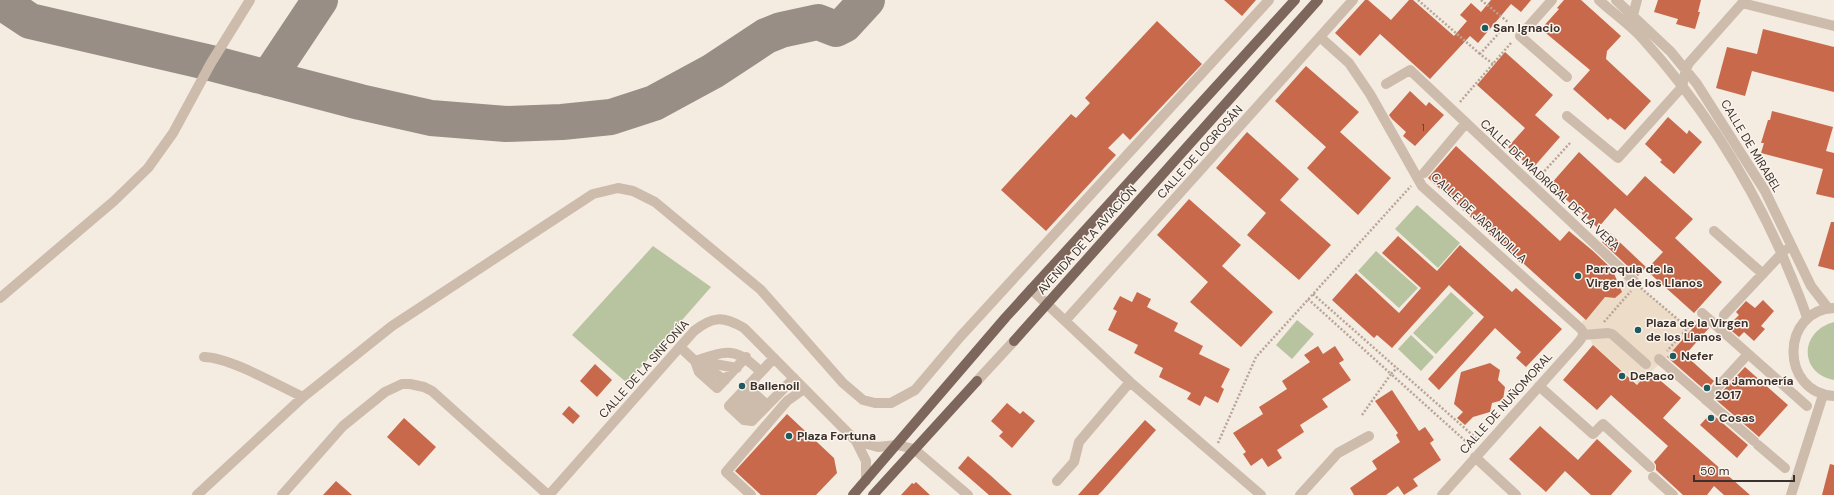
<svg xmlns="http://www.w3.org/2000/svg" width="1834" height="495" font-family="'DM Sans',sans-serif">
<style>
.green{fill:#b8c4a0}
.plaza{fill:#ecdcc8}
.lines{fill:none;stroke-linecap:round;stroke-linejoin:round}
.taxiway{stroke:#988e86;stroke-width:36}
.building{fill:#c8694b}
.path{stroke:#b9a596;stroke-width:2.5;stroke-dasharray:2 2;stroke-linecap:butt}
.minor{stroke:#cdbbac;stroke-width:10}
.major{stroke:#7d675c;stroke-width:10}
.poi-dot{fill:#1f5a5e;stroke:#fbf5ee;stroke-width:1.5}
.labels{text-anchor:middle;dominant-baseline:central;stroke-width:3;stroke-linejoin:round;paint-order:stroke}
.number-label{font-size:10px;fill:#5e3e33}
.poi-label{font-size:12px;font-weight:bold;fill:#3b302b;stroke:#fbf5ee;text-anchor:start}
.street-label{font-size:12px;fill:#3b302b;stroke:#fbf5ee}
</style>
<rect width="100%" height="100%" fill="#f4ebe1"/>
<path class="green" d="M1417,205L1460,243L1438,268L1395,229Z
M653,246L711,287L627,383L572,335Z
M1376,251L1418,288L1399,308L1358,271Z
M1451,292L1474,313L1436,354L1413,333Z
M1297,320L1314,334L1292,359L1276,345Z
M1834,322V380C1798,373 1800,331 1834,322Z
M1411,335L1434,357L1421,371L1398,349Z"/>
<path class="plaza" d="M1627,276L1691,331L1667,357L1638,384L1593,345L1582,322L1605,297L1615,298L1622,292L1619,285Z"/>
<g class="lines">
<path class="taxiway" d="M0,1L30,21L211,63L360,102L431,118L506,124L562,122L611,117L654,103L713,71L766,36L781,30L818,22L836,29L844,25L867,0
M268,78L320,0"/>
</g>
<path class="building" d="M1224,0H1256L1242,16Z
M1365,0H1368L1391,20L1409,0H1413L1454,36L1467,21L1460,15L1471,3L1481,12L1491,0H1531L1521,12L1511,4L1478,43L1470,36L1430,79L1380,34L1360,56L1335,33Z
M1564,0H1581L1621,36L1607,51L1606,59L1651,101L1625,130L1610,118L1608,120L1573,89L1590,70L1541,29L1559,9L1557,8Z
M1658,0H1701L1698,12H1700L1695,29L1676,24L1678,19L1654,12Z
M1157,21L1202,64L1130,140L1123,133L1108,148L1116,155L1046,231L1001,190L1071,114L1076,118L1090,103L1085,98Z
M1763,29L1834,47V92L1752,71L1745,96L1716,88L1727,47L1757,54Z
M1505,52L1553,95L1535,115L1560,137L1532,169L1508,147L1525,128L1477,85Z
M1306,66L1359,112L1340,132L1391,178L1358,215L1307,168L1326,147L1275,101Z
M1410,91L1426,106L1429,102L1444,115L1415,146L1403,136L1406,132L1392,119L1389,115Z
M1772,111L1833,127L1826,151L1834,153V198L1816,194L1823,169L1761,153L1764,143H1761L1768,120H1770Z
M1668,117L1687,134L1689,130L1702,142L1674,174L1660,162L1662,160L1645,144Z
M1247,132L1299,179L1280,200L1331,245L1299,280L1247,235L1266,213L1216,168Z
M1456,146L1560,241L1569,231L1593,251L1612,269L1622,292L1615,298L1605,297L1586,320L1523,263L1522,264L1428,178Z
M1579,152L1627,196L1645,176L1693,219L1675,238L1722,282L1694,313L1646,270L1663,252L1615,208L1598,228L1550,185Z
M1189,199L1241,245L1222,266L1273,312L1241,347L1190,302L1208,282L1157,235Z
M1831,222H1834V270L1818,266Z
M1610,233L1646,267L1638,276L1602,242Z
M1398,236L1437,271L1460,245L1512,292L1516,288L1562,329L1526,367L1516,358L1521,352L1495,328L1439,390L1428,379L1484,317L1449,285L1392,348L1377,335L1374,338L1332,300L1356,273L1399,313L1421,288L1382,253Z
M1137,292L1151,299L1147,307L1178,323L1174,331L1203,346L1199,354L1230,369L1221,387L1224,389L1218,403L1205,396L1200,406L1187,399L1191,393L1159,377L1163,368L1134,353L1138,345L1108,330L1117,311L1113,309L1120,296L1132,302Z
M1763,300L1774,311L1761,326L1765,329L1754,341L1744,332L1739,337L1727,327L1739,315L1736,312L1746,301L1755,308Z
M1700,320L1709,328L1685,355L1714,381L1706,391L1667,357Z
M1593,345L1637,385L1649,371L1681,398L1663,418L1750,495H1724L1714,486L1707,495H1683L1656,470V465L1654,462L1668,446L1611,395L1597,410L1563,380Z
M1318,346L1323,354L1335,346L1344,360L1339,363L1351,380L1322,399L1328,407L1300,425L1304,432L1277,450L1282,458L1268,467L1262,458L1251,466L1243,454L1246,452L1233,433L1263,414L1259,407L1287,389L1282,381L1310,362L1304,355Z
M1490,363L1500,370L1498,380L1505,387L1503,400L1492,403L1490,412L1473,417L1465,425L1457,418L1463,412L1454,404L1461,372Z
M595,364L612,380L597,397L580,381Z
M1745,367L1788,405L1759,437L1715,399Z
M1392,390L1419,431L1425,427L1434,440L1430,443L1441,460L1413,479L1418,486L1404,495L1398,486L1386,495H1354L1350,488L1377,469L1372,461L1400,442L1396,435L1398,433L1375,401Z
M1007,403L1020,414L1023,411L1035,421L1012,448L999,436L1003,432L991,421Z
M569,406L580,416L573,424L562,414Z
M1711,413L1748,445L1737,458L1700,425Z
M787,414L834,458L837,473L816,495H761L735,471Z
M404,418L436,447L419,466L387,437Z
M1145,420L1156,430L1103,490L1098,495H1078Z
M1540,426L1578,460L1597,439L1632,471L1611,495H1591L1565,471L1546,492L1509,459Z
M968,456L990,475L1012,495H989L958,468Z
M1830,464L1834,465V495H1822Z
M336,481L352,495H323Z
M916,482L930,495H901L912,483L914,484Z"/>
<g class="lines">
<path class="path" d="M1418,0L1480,54
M1481,0L1508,22
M1493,64L1480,54L1499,33
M1460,102L1511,43
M1539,177L1570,143
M1641,288L1688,328L1667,351
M1313,294L1477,439
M1308,299L1391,374L1397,368
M1604,322L1631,291
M1688,328L1696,320
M1362,415L1391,374L1471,446
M1218,443L1256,357L1411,186"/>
<path class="minor" d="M1552,0L1520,36L1567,77
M1599,0C1613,13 1629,24 1642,38C1701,103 1749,179 1784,259C1792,279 1801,298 1807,318
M1616,0L1671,52L1697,84L1765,191L1811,286L1828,308
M1742,3L1834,26
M1633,15L1637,0
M1320,37L1349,63L1370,94L1422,186L1580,328C1586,334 1582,338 1577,344L1442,495
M1386,84L1410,70L1634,281
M1567,116L1618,158L1682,87L1686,69L1689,63L1745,0
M1424,173L1466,123
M1714,231L1763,274
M1031,289L1130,382L1261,495
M0,298L114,201L148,168L173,133L211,63L250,0
M1834,308C1781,310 1779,392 1834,396
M1702,313L1807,406
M1724,315L1785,250
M1065,321L1353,0
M1583,335L1608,333L1612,334L1646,364
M680,347L695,361C728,350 735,347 761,372L774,358
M204,357C229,357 279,386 303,397
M1659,359L1703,397
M695,361L699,372L717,388L746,357
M697,361L737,368
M698,363L725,380
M761,372L729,406L744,420L752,421L794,378
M977,381L1014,341
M1539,386L1593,434L1603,424L1650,467
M747,387L767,405
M741,394L761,412
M1705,399L1754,441
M1706,400L1748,354
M734,401L754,418
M856,441L878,447L897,445L914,449L968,495
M1758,445L1785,468
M1475,457L1516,495
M1653,477L1673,495
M1057,481L1074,462L1079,442L1130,382
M197,495L303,397L392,326L593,194L618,188L633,191L655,202L761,290L843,383L863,400L875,403H891L915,390L960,337L1269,0
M282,495L343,426L385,392L402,384H410L424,387L432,391L548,495
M549,495L694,331C713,316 723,316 744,328L856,441L866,461V481
M751,495L726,472L787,401L804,389
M1300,495L1338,453L1369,436
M1791,495L1823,395"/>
<path class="major" d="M1014,341L1318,0
M853,495L1006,317L1295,0
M873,495L977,381"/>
</g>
<g class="poi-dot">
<circle cx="1485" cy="28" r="4"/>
<circle cx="1578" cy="276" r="4"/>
<circle cx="1638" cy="330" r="4"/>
<circle cx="1673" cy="356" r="4"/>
<circle cx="1622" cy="376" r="4"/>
<circle cx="742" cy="386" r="4"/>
<circle cx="1707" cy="388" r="4"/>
<circle cx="1711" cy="418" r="4"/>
<circle cx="789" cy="436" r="4"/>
</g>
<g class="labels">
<g class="number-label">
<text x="1423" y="127">1</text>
</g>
<g class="poi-label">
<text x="1493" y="28">San Ignacio</text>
<text x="1586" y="269">Parroquia de la<tspan x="1586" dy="14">Virgen de los Llanos</tspan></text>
<text x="1646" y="323">Plaza de la Virgen<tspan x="1646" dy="14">de los Llanos</tspan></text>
<text x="1681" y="356">Nefer</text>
<text x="1630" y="376">DePaco</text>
<text x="1715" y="381">La Jamonería<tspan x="1715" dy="14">2017</tspan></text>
<text x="750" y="386">Ballenoil</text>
<text x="1719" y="418">Cosas</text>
<text x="797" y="436">Plaza Fortuna</text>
</g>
<g class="street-label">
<text transform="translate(1751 146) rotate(59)">CALLE DE MIRABEL</text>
<text transform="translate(1200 152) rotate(-48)">CALLE DE LOGROSÁN</text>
<text transform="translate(1550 185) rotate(43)">CALLE DE MADRIGAL DE LA VERA</text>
<text transform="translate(1479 218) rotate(43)">CALLE DE JARANDILLA</text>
<text transform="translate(1087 240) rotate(-48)">AVENIDA DE LA AVIACIÓN</text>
<text transform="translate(644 369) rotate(-48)">CALLE DE LA SINFONÍA</text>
<text transform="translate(1506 403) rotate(-48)">CALLE DE NUÑOMORAL</text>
</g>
</g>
<path d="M1694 475v6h100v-6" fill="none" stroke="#3b302b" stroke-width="2"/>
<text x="1700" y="475" font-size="12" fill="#3b302b" stroke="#fbf5ee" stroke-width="3" paint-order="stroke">50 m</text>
</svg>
